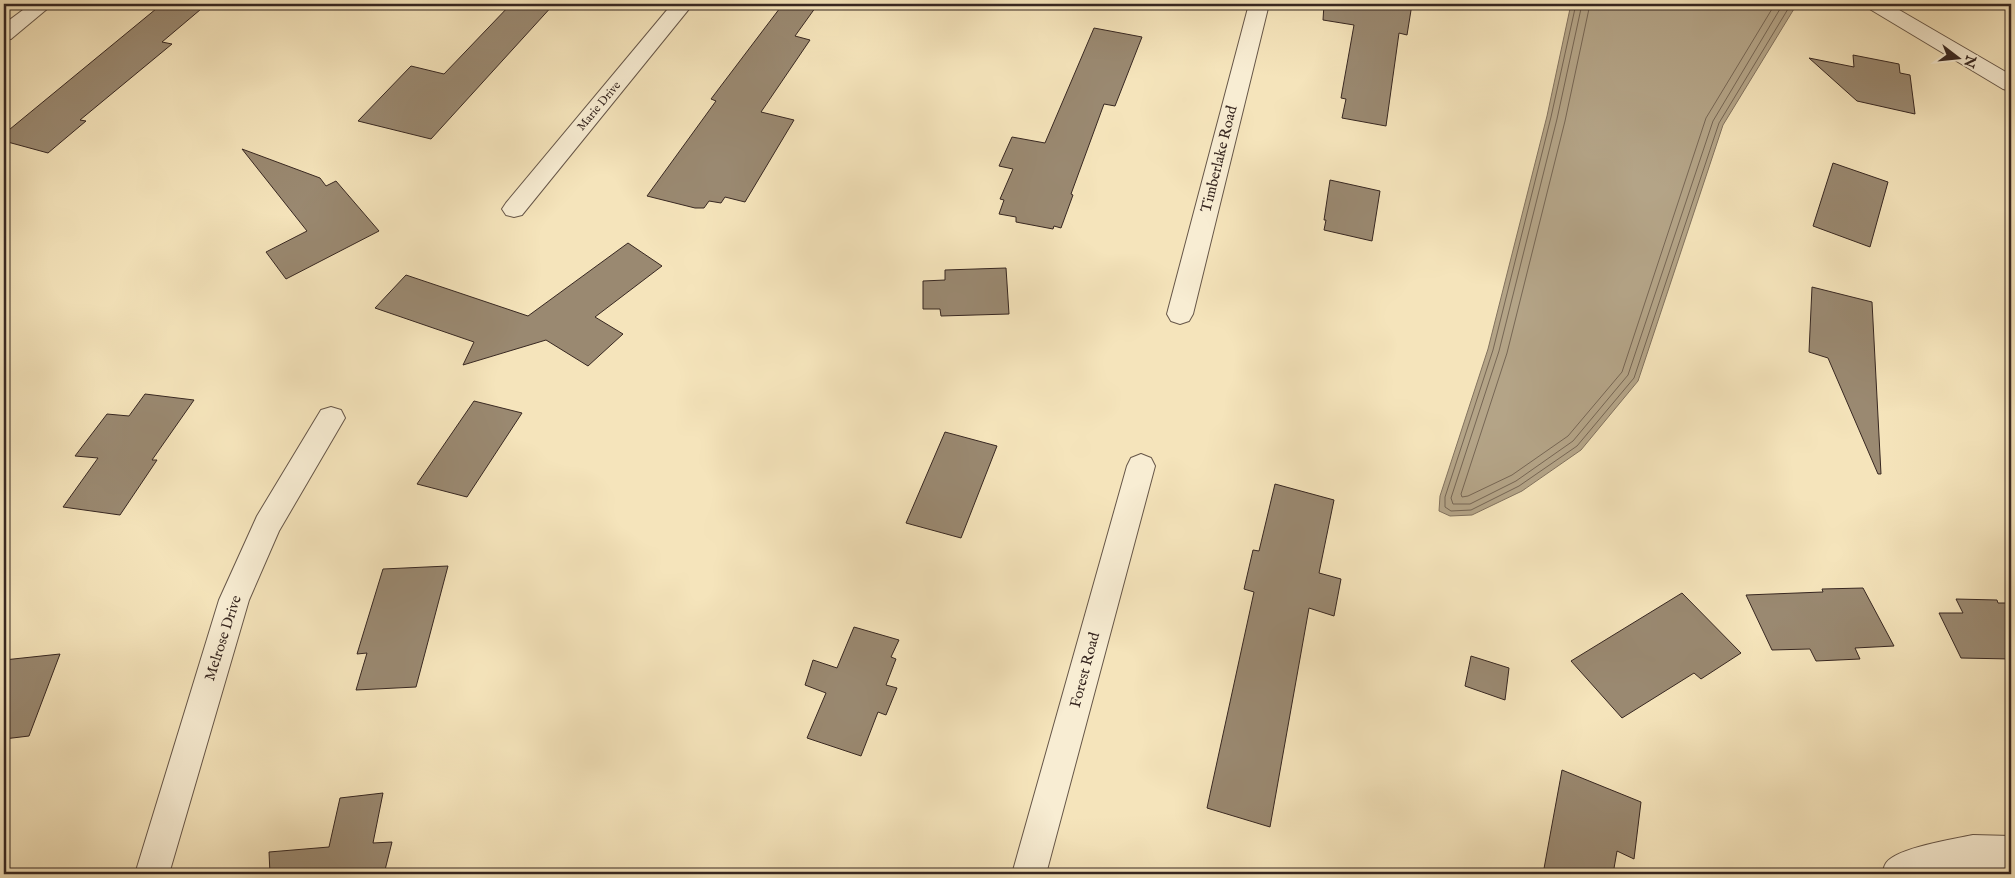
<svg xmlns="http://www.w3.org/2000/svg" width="2015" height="878" font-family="'IM FELL English',serif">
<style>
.water{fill:#b4a487;stroke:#82725e}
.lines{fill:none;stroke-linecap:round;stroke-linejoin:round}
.shore{stroke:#766654;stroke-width:1}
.building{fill:#9a8971;stroke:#372721}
.minor-casing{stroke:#665648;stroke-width:2}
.tertiary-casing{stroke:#665648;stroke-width:2}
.minor{fill:#f8edd3;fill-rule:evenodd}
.tertiary{fill:#f8edd3;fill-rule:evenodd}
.labels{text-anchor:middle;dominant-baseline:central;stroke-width:4;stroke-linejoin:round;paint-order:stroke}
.far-street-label{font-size:12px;fill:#372721;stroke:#f8edd3}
.street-label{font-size:15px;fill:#372721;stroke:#f8edd3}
</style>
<rect width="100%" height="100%" fill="#f5e4bb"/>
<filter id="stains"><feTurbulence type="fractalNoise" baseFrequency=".004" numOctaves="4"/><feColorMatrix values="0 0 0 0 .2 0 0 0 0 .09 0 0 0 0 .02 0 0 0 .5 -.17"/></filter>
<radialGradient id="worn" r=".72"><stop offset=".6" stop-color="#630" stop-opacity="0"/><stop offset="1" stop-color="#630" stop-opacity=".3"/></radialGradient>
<path class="water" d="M1571,4H1797L1723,125L1638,381L1581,450L1522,491L1472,515L1450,516L1439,511L1440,496L1488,349L1547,116Z"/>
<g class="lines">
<path class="shore" d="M1576,4L1551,117L1493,350L1445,497V507L1451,511L1471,510L1519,486L1577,446L1634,378L1719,123L1791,4
M1582,4L1557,119L1499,351L1451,498L1453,504H1470L1516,481L1573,441L1628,375L1713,121L1783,4
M1590,4L1565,121L1507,353L1461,494L1462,497L1468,496L1512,475L1568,436L1622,372L1706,118L1775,4"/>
</g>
<path class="building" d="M162,4H207L162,42L172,44L80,120L86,121L48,153L4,141V134Z
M511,4H554L431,139L358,121L411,66L444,74Z
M783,4H818L795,36L810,40L761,112L794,120L745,202L725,197L721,203L709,201L704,208H695L647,196L716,101L711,99Z
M1324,4H1412L1407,35L1399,33L1386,126L1342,118L1346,99L1341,98L1354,25L1323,20Z
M1094,28L1142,37L1115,106L1104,104L1071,194L1073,195L1061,228L1054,226L1053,229L1016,222V217L999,214L1004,200L1000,199L1013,169L999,166L1012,137L1045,143Z
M1853,55L1899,64L1900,73L1910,75L1915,114L1857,101L1809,58L1854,67Z
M242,149L320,178L326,186L336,181L379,231L286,279L266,252L307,231Z
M1833,163L1888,182L1870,247L1813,226Z
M1330,180L1380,191L1372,241L1324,230L1326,220H1324Z
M628,243L662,266L595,317L623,334L588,366L546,340L463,365L474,342L375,308L406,275L528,316Z
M1006,268L1009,314L941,316L940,309H923V281L945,280V270Z
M1812,287L1872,302L1881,474H1878L1828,358L1809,352Z
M145,394L194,400L152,460H157L120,515L63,507L98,458L75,456L107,414L129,416Z
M474,401L522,413L467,497L417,484Z
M945,432L997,446L961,538L906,523Z
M1275,484L1334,500L1319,573L1341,579L1334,616L1309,608L1270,827L1207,808L1254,592L1244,589L1253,550L1259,551Z
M448,566L416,687L356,690L367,653L357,654L383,569Z
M1863,588L1894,646L1855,648L1860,659L1816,661L1810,649L1772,650L1746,595L1823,592L1822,589Z
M1682,593L1741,653L1701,679L1694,673L1622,718L1571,661Z
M1956,599L1997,600L1998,603H2011V659L1961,658L1939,613H1963Z
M854,627L899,640L891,657L896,659L886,685L897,688L886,715L878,712L861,756L807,738L826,693L805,685L813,660L837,668Z
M60,654L29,736L4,739V660Z
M1471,656L1509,668L1505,700L1465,686Z
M1562,770L1641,802L1634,859L1617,851L1613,874H1543Z
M383,793L373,843L392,842L384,874H270L269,852L329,847L340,798Z"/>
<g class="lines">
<defs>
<path id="minor" d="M672,4H693L522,215L514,217L506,215L502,209L506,203Z
M1249,4H1269L1193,314L1189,321L1180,324L1171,321L1167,314Z
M1865,4H1889L2011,75V91L2003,89L1868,8Z
M331,407L341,410L345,418L279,531L249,600L169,874H135L219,600L257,516L321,410Z
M1141,454L1151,458L1155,466L1046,874H1012L1127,466L1131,458Z
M1973,835L2011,836V870L1973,869L1951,874H1882C1883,871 1884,866 1886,863C1896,848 1954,839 1973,835Z"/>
<path id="tertiary" d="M31,4H53L11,39L4,40V24Z"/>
</defs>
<use href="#minor" class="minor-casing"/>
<use href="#tertiary" class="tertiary-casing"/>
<use href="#minor" class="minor"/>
<use href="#tertiary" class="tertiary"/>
</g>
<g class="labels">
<g class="far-street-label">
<text transform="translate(599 106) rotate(-50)">Marie Drive</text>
</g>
<g class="street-label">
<text transform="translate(1219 159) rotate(-76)">Timberlake Road</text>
<text transform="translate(223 638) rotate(-72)">Melrose Drive</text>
<text transform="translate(1085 670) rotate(-75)">Forest Road</text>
</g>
</g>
<rect width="2015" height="878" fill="none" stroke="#f5e4bb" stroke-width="20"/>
<rect x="5" y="5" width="2005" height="868" fill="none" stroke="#372721" stroke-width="2.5"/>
<rect x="10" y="10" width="1995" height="858" fill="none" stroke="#372721"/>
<g transform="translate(1958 58) rotate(106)" stroke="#f8edd3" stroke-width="4" paint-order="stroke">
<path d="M0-4L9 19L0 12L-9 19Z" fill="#372721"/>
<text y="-8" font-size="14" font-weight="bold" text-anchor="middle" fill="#372721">N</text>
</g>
<rect width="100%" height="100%" filter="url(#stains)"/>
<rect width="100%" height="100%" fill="url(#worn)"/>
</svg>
